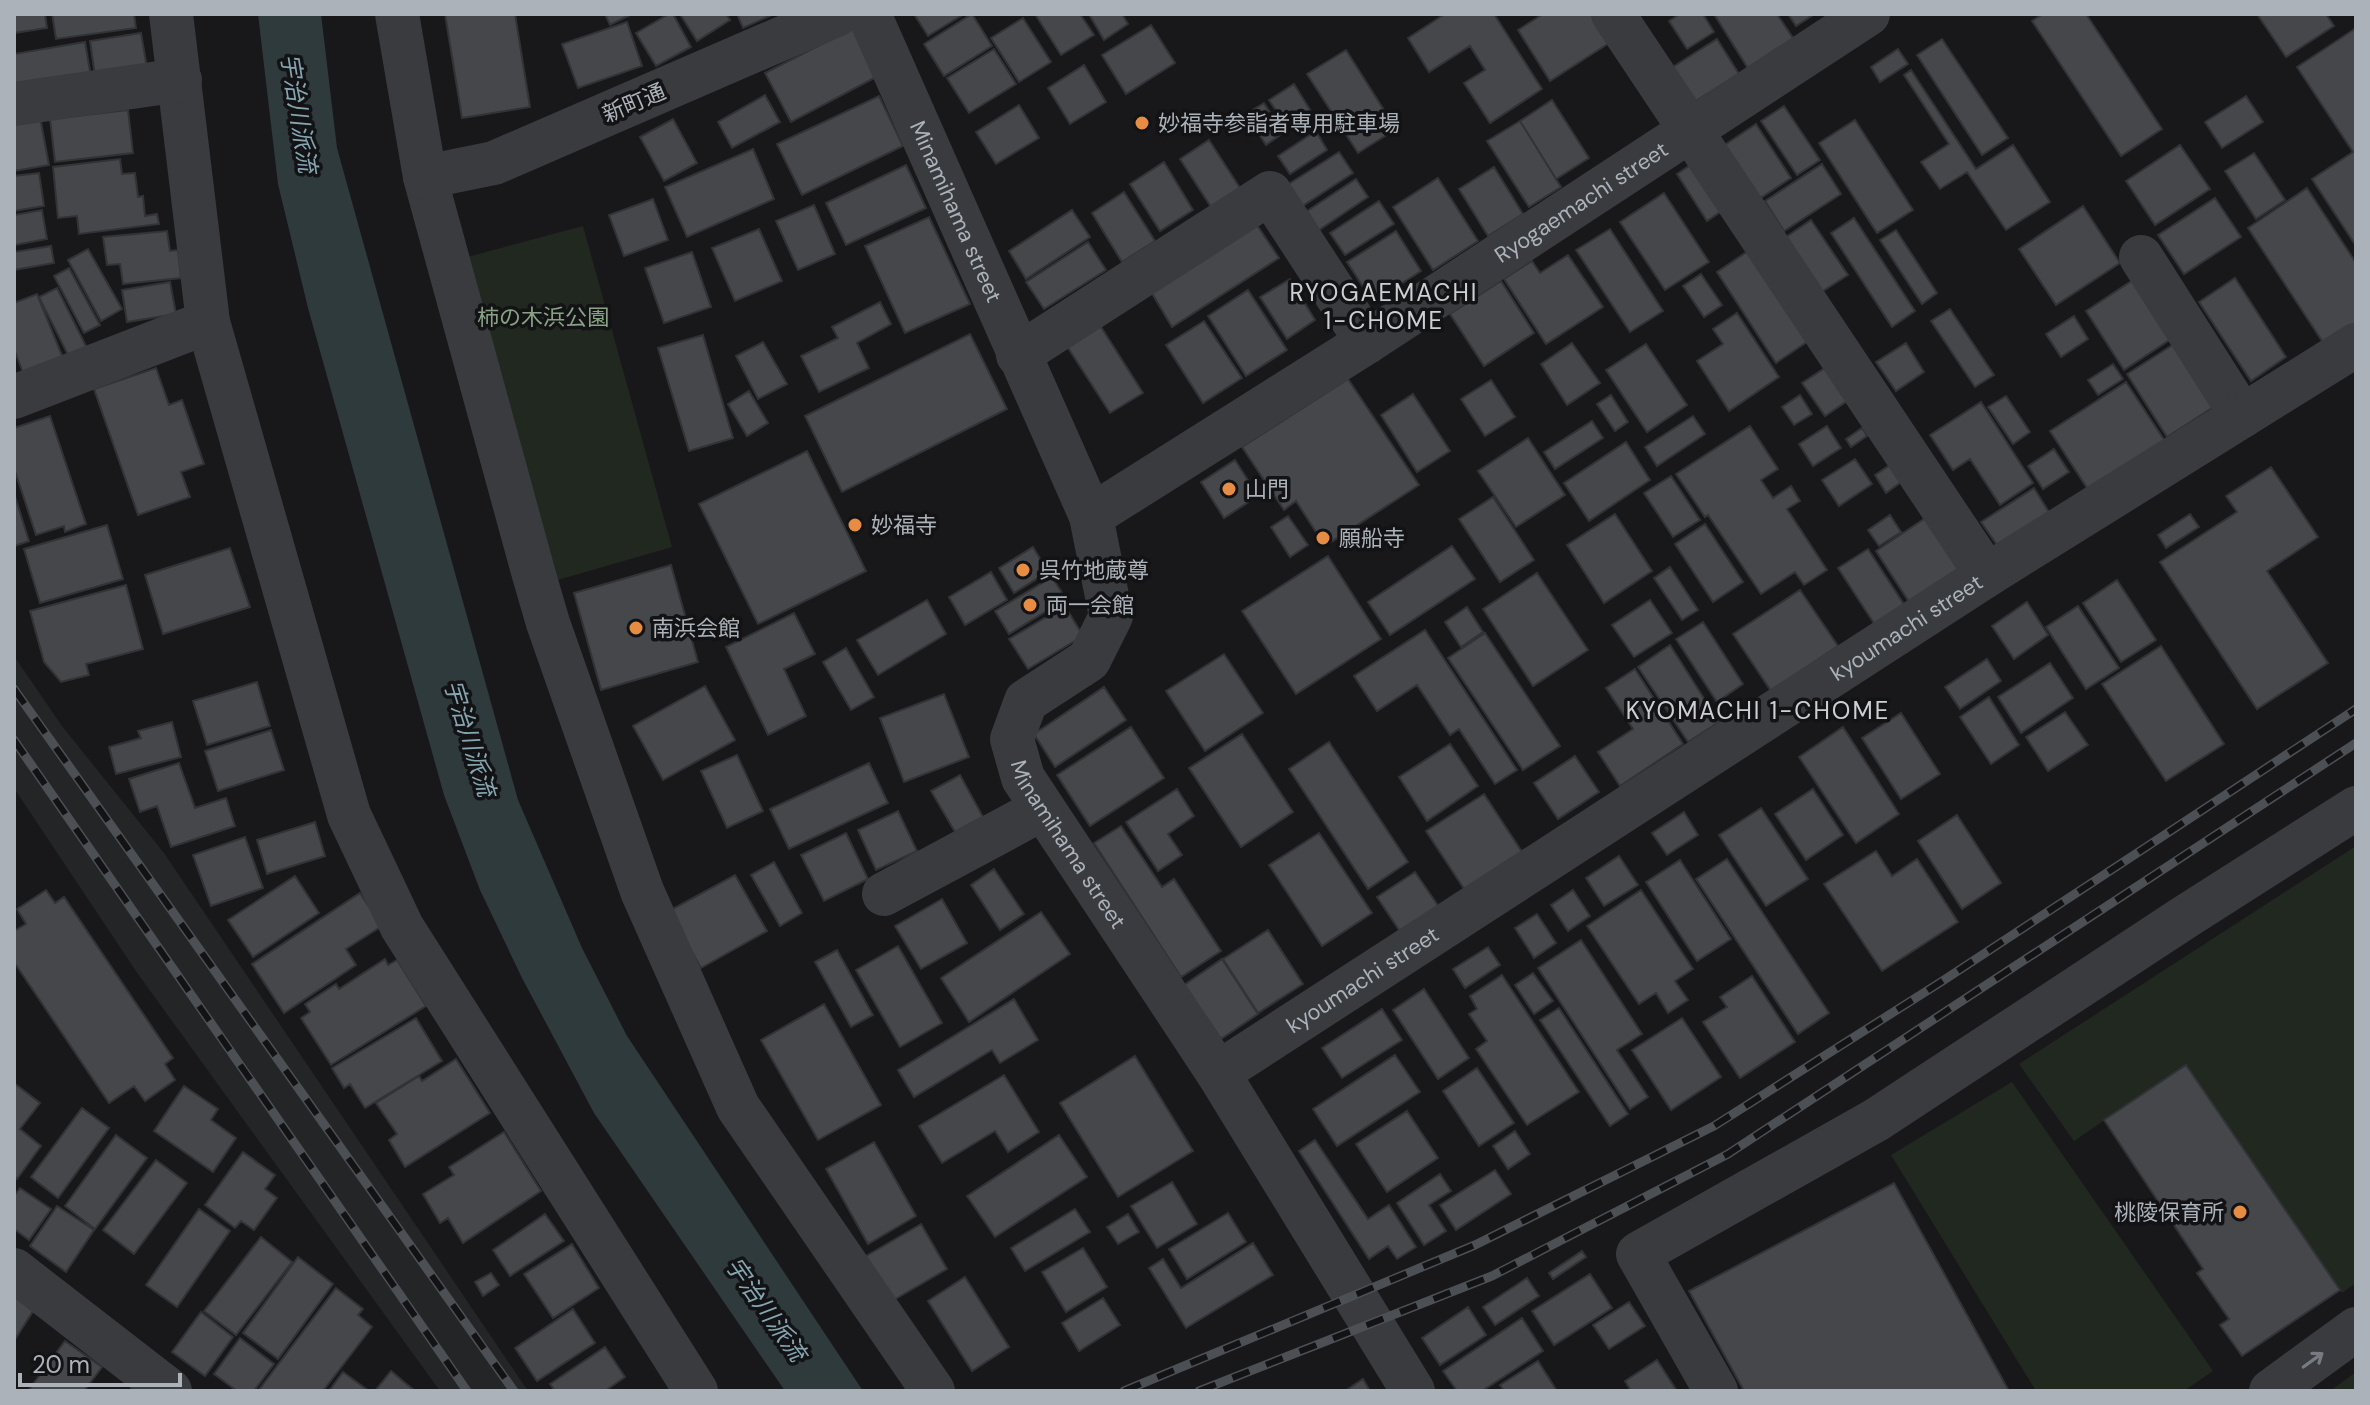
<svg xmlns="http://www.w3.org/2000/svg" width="2370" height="1405" font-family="'DM Sans','Noto Sans JP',sans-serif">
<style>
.built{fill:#242527}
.green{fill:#212820}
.water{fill:#2f3a3d}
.building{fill:#45474a;stroke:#323336;stroke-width:2}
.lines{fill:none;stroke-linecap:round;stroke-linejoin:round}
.minor{stroke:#393b3f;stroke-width:44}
.rail-casing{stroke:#4c5054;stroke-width:9}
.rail{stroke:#131315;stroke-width:6;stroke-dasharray:18;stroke-linecap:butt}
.oneway{stroke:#787c82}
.poi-dot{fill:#e78d43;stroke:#131315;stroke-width:3}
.labels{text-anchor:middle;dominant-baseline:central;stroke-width:7;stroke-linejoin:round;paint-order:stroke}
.street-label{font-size:22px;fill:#abb2b9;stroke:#131315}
.poi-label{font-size:22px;fill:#abb2b9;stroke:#131315;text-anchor:start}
.park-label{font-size:22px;fill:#88a384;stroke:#131315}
.water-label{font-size:24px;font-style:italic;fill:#85a6b1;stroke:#131315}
.neighbourhood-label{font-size:24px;letter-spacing:2px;fill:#ccd0d5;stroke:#131315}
</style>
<rect width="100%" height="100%" fill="#18181a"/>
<path class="built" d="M14,656L62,726L164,853L528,1391H440L138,974L14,788Z"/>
<path class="green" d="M583,226L672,547L551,582L460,259Z
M2356,846V1283L2342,1293L2186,1065L2074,1141L2019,1064Z
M2012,1082L2213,1371L2184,1391H2036L1891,1155Z
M2356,1372V1391H2330Z"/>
<path class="water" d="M258,14H321L337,148L518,800L582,948L627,1036L863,1391H785L594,1113L522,978L480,890L444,795L308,308L278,184Z"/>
<path class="building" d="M14,14H45L47,28L14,33Z
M52,14H134L136,28L56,39Z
M445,14H515L530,107L462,118Z
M605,14H632L610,25Z
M669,14H673L691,47L656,66L636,33Z
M680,14H726L730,20L697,41Z
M737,14H774L743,28Z
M914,14H964L928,36Z
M972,14L992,46L944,76L924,44Z
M1035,14H1080L1094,35L1061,55Z
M1093,14H1122L1128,24L1104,40L1090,16Z
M1445,14H1494L1542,89L1490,123L1464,83L1485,70L1470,46L1429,72L1408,38Z
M1543,14H1602L1617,38L1550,81L1518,30Z
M1680,14H1703L1714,32L1687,49L1669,21Z
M1714,14H1777L1795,41L1749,70Z
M1788,14H1812L1813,15L1796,26Z
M2043,14H2086L2162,129L2121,156L2032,21Z
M2257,14H2326L2334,26L2286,57Z
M1023,18L1051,62L1019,82L991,38Z
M627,22L642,66L578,88L562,44Z
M1151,25L1175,63L1126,94L1102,55Z
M853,28L878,76L791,122L765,73Z
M2356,28V246L2312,179L2353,152L2297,67Z
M141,33L147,68L95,76L90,41Z
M1717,39L1739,74L1694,102L1671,68Z
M1942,39L2008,138L1982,155L1917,55Z
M85,42L91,77L14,90V54Z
M994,49L1016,84L969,113L947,78Z
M1898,49L1908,64L1880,82L1871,67Z
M1346,50L1396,129L1358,153L1307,74Z
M1084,65L1106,102L1070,124L1048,88Z
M1911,70L1976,169L2013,145L2050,202L2006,230L1967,172L1940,189L1921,162L1949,144L1904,75Z
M1294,84L1312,113L1288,129L1269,100Z
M765,95L780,122L732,148L718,122Z
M879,96L903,146L802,195L777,144Z
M2246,96L2263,122L2222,148L2205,122Z
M1552,100L1589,158L1556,179L1520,121Z
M1264,103L1283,133L1266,145L1246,114Z
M1019,105L1039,138L996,164L976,132Z
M1784,106L1820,160L1797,175L1761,121Z
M128,110L133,153L55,162L50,119Z
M40,117L49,165L14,171V122Z
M673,119L697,163L664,181L640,137Z
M1855,120L1913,210L1877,233L1819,143Z
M1520,121L1561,187L1529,207L1487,141Z
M1756,124L1791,178L1759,199L1723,146Z
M1316,131L1327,150L1290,174L1278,156Z
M1209,140L1240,188L1211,207L1180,159Z
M2180,145L2210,189L2155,225L2126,181Z
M753,149L774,199L687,237L665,187Z
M1339,152L1353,173L1301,207L1287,185Z
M2254,153L2285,200L2256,219L2225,171Z
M120,159L122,174L135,173L138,197L143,196L145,216L157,214L159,224L79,234L77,216L58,218L53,167Z
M1699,159L1729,206L1707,221L1677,174Z
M1164,162L1193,210L1160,231L1130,184Z
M1822,164L1841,194L1784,231L1765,201Z
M906,165L926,208L846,245L826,203Z
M1494,167L1523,214L1488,236L1459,189Z
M39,173L44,206L14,211V176Z
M1438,178L1478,241L1433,270L1393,207Z
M1356,179L1368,197L1319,230L1307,211Z
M2307,188L2356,263V327L2326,347L2248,228Z
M1124,192L1155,241L1122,262L1092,213Z
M1664,193L1709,262L1665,290L1620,222Z
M2215,198L2241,237L2184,274L2158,235Z
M653,199L668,240L624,256L609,215Z
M1379,201L1394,224L1345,255L1330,233Z
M814,205L835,254L798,270L776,221Z
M2083,206L2120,263L2056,305L2019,249Z
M42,210L47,239L14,245V215Z
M1072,210L1090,237L1026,279L1009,251Z
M929,217L970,304L905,333L865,246Z
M1854,218L1915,311L1892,327L1831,233Z
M1811,220L1848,275L1818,294L1783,239Z
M1255,222L1279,258L1172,327L1150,290Z
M759,229L782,281L735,301L712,248Z
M1610,229L1663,311L1630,332L1576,250Z
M1896,230L1937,293L1922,304L1880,240Z
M167,231L170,251L178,250L181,278L123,284L120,264L107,265L103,237Z
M1396,231L1421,271L1373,302L1347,262Z
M1088,242L1106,270L1044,309L1026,282Z
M51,246L54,263L14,270V252Z
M88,249L122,309L101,321L68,260Z
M1751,249L1810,340L1776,363L1717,272Z
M692,252L711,307L664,323L645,268Z
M1568,255L1603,307L1546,344L1504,279L1532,261L1540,273Z
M69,268L100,325L84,333L54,276Z
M1701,274L1722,305L1704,317L1683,286Z
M2235,278L2286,357L2251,381L2199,302Z
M1290,279L1315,320L1287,339L1260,297Z
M2133,280L2171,339L2124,370L2086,311Z
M1501,281L1534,333L1484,366L1450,314Z
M170,282L176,314L127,322L122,290Z
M57,288L89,352L71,361L39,297Z
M1248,290L1287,350L1246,376L1208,316Z
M37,294L63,358L24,375L14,349V303Z
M880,302L891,324L857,343L869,368L819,392L801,356L838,338L832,327Z
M1950,309L1994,375L1975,387L1931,321Z
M1737,313L1779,377L1729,411L1697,361L1723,344L1713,329Z
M2074,316L2088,339L2061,357L2046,334Z
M1096,319L1143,393L1110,413L1063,340Z
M1204,321L1242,378L1203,403L1166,345Z
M970,334L1007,409L842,492L805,416Z
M703,335L733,438L689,451L658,348Z
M763,342L787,384L758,399L736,356Z
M1572,343L1600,383L1567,405L1541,364Z
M1906,343L1924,372L1896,391L1876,362Z
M1646,344L1687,405L1647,432L1606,370Z
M2174,344L2215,406L2167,437L2127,374Z
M1834,362L1856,395L1825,416L1802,383Z
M2113,364L2123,379L2098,395L2088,380Z
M156,368L169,405L182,400L204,464L181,472L190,497L138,515L94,389Z
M1348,379L1419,485L1325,546L1296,501L1284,510L1242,447Z
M1491,380L1515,417L1485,436L1461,399Z
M2126,382L2165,441L2089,491L2050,431Z
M749,391L768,423L747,436L728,404Z
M1413,394L1450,451L1417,472L1381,415Z
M1611,395L1628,422L1615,431L1597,404Z
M1800,395L1812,414L1794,425L1782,407Z
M2006,396L2030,432L2013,444L1988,407Z
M1981,402L2033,483L2000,505L1970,459L1953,470L1930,435Z
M50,416L86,524L65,532L64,526L36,535L14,468V428Z
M1693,416L1705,434L1657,466L1645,447Z
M1592,421L1603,438L1555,469L1544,452Z
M1750,426L1778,469L1761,480L1773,498L1791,486L1800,501L1787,509L1827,570L1804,585L1795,572L1761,594L1708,515L1705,517L1676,474Z
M1827,426L1841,448L1813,466L1799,444Z
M1862,428L1867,436L1851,447L1846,439Z
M1528,438L1565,495L1516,527L1478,471Z
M1626,442L1650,480L1589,521L1564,483Z
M2054,449L2069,472L2043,489L2028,466Z
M807,451L866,571L758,624L699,504Z
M1855,459L1872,484L1839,506L1822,480Z
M1235,460L1258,496L1224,518L1201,482Z
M1893,463L1904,480L1886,493L1875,475Z
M2271,467L2318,537L2267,571L2328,663L2257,709L2160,562L2237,512L2226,496Z
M1671,476L1700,520L1673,537L1644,493Z
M2034,488L2057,525L2006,558L1981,522Z
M14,493L29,541L14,546Z
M1493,497L1534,560L1500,582L1459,519Z
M1933,513L1970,570L1913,608L1876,551Z
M1615,514L1652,571L1604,603L1567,545Z
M2190,514L2199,527L2166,548L2158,535Z
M1890,515L1901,532L1879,546L1868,530Z
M1288,516L1308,545L1290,557L1271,527Z
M1705,524L1743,582L1713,602L1675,544Z
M107,525L123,579L40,603L24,549Z
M1452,546L1475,579L1390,635L1368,602Z
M1033,547L1048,572L1014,593L999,568Z
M230,548L250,607L163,634L145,575Z
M1868,549L1907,609L1877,628L1838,568Z
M1328,556L1381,639L1296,694L1242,611Z
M671,565L698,662L601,690L574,593Z
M1670,567L1698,610L1682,620L1654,578Z
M991,572L1007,600L965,625L949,597Z
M1537,573L1588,650L1533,686L1483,609Z
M1052,577L1066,599L1009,634L995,611Z
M2117,580L2156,640L2121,662L2083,603Z
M126,585L143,649L86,664L89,675L61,682L44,662L30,611Z
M1800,590L1838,646L1771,691L1733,634Z
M927,600L946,634L878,675L857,640Z
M1650,600L1672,633L1634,657L1612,625Z
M2027,602L2048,635L2014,659L1992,626Z
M1065,606L1083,636L1028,669L1009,639Z
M2078,606L2119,668L2086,689L2046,627Z
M1467,607L1483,632L1461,647L1445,622Z
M794,613L815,654L784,669L806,716L768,735L726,647Z
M1703,622L1743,684L1717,702L1676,639Z
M1425,630L1517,770L1495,784L1459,729L1450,735L1417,685L1377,711L1354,676Z
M1485,633L1560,746L1523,770L1448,658Z
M1670,645L1719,722L1688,742L1638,667Z
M2161,646L2224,744L2166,781L2102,684Z
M846,648L874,697L851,710L823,662Z
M1224,654L1263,713L1205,751L1166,691Z
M1987,659L2001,681L1960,709L1945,687Z
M2050,663L2073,698L2021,733L1998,697Z
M1635,669L1683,744L1620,786L1598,752L1633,729L1606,688Z
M257,682L270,726L207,745L193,701Z
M705,686L735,740L663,780L633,726Z
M1104,687L1126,720L1055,767L1034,734Z
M944,694L969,757L904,782L880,718Z
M1989,697L2019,745L1991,764L1960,717Z
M2065,712L2088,745L2048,771L2026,737Z
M1901,713L1940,774L1901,799L1862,738Z
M172,722L181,757L116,774L109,747L141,738L138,731Z
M1131,727L1164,778L1090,826L1057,775Z
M1843,727L1899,814L1856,843L1799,757Z
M271,730L284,770L218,791L205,751Z
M1242,734L1293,812L1241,847L1189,768Z
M1329,742L1408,862L1368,889L1289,769Z
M1450,744L1478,786L1427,821L1399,777Z
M737,755L763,811L727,828L701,771Z
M1575,756L1599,792L1558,819L1534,783Z
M179,763L195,808L226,798L235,826L171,847L157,806L140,812L129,779Z
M869,763L888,803L789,849L770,809Z
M960,775L983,817L955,832L931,791Z
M1177,789L1194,816L1168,834L1182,855L1158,871L1126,822Z
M1813,789L1843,835L1806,860L1775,814Z
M1484,794L1524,855L1466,892L1426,831Z
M1761,808L1808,879L1766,906L1719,835Z
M898,811L917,851L876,870L858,830Z
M1684,812L1698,835L1667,855L1652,833Z
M1957,815L2001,883L1962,909L1918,841Z
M315,822L325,856L267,874L257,840Z
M1121,826L1162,887L1174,879L1221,951L1181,977L1094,843Z
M846,833L868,879L824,901L801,855Z
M1319,833L1372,913L1322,946L1269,865Z
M245,837L263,888L211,906L193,855Z
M1876,851L1892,876L1917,859L1958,922L1882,971L1824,884Z
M1619,856L1638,885L1604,906L1586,878Z
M1727,859L1829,1013L1798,1034L1696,879Z
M1680,860L1731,939L1697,961L1646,882Z
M774,862L802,913L780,926L751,875Z
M994,869L1024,914L1000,930L971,885Z
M1415,872L1439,907L1401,933L1377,897Z
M735,875L767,931L701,968L669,911Z
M295,876L319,913L253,957L228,920Z
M46,890L55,903L64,897L173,1058L165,1064L175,1080L145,1101L134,1086L109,1103L14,962V931L26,924L17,909Z
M1573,890L1590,916L1568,931L1551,905Z
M1641,890L1693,969L1675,981L1688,1000L1668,1013L1656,993L1639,1004L1587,926Z
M360,893L382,926L346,949L356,965L284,1013L252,964Z
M942,899L967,943L921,969L895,926Z
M1041,912L1070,954L969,1022L941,978Z
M1537,914L1556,943L1534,958L1515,928Z
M1268,930L1303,984L1258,1013L1223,959Z
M1581,940L1642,1034L1617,1050L1648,1097L1630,1109L1538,968Z
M898,946L942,1023L900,1047L856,970Z
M1488,947L1500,965L1465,988L1453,969Z
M837,950L873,1015L851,1027L815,962Z
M385,959L388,965L397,960L426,1006L331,1065L301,1018L310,1012L305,1004L336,984L339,989Z
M1222,959L1258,1014L1221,1039L1184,985Z
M1533,973L1553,1001L1534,1014L1515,985Z
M1502,975L1579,1092L1527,1125L1476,1049L1487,1041L1469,1014L1477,1009L1470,996Z
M1752,976L1795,1042L1740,1078L1703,1022L1727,1007L1720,997Z
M1424,989L1469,1058L1438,1079L1393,1010Z
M1014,999L1038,1040L1000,1063L992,1050L914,1097L898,1070Z
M824,1004L881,1105L818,1140L761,1040Z
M1559,1008L1628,1114L1610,1126L1540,1020Z
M1382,1009L1402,1040L1342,1078L1322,1048Z
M416,1018L442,1061L365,1108L350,1084L344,1088L332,1068Z
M1682,1018L1721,1077L1671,1110L1632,1050Z
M1395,1055L1420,1092L1337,1146L1313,1109Z
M1135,1056L1193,1151L1118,1197L1060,1103Z
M456,1059L490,1113L405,1167L389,1140L397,1134L376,1103L419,1076L422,1081Z
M2186,1065L2340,1290L2242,1356L2220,1325L2229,1319L2197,1273L2203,1269L2104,1120Z
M1477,1068L1514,1123L1479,1146L1443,1091Z
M1004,1075L1039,1132L1008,1152L995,1131L942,1163L919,1126Z
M14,1083L40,1103L20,1129L41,1146L17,1179L14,1176Z
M184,1086L218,1109L211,1120L236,1138L213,1172L154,1131Z
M82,1108L109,1128L58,1198L31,1177Z
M1407,1111L1438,1158L1387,1192L1356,1144Z
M1515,1131L1530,1154L1508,1169L1493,1146Z
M504,1132L541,1191L463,1243L448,1218L440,1223L423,1194L454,1175L449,1167Z
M116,1135L147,1158L95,1229L65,1206Z
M1059,1135L1087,1177L995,1237L967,1196Z
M1315,1140L1368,1219L1389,1205L1416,1247L1397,1259L1388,1246L1369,1259L1299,1151Z
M874,1142L916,1216L868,1244L826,1169Z
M243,1152L275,1175L265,1189L277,1198L254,1230L241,1221L235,1228L205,1205Z
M156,1160L187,1183L134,1254L103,1230Z
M1495,1170L1511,1194L1456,1230L1440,1205Z
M1440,1174L1451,1191L1429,1205L1446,1231L1424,1245L1397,1203Z
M1172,1182L1197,1224L1157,1248L1131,1206Z
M1894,1183L2009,1391H1744L1689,1291Z
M20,1188L51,1209L29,1240L14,1229V1196Z
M57,1206L94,1230L66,1272L30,1246Z
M199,1209L230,1231L177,1307L146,1285Z
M1075,1209L1090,1232L1025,1271L1011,1248Z
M1228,1213L1246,1242L1187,1279L1169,1249Z
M545,1214L564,1241L510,1276L493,1250Z
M1128,1214L1139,1232L1118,1244L1107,1227Z
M921,1224L947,1269L892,1301L866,1256Z
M261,1237L292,1262L236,1335L204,1311Z
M1253,1243L1273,1275L1186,1328L1149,1268L1163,1259L1181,1288Z
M572,1244L599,1288L553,1318L524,1274Z
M1083,1248L1107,1287L1066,1312L1042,1272Z
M1582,1251L1586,1257L1553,1279L1549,1273Z
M298,1257L333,1284L278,1359L243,1333Z
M491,1273L499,1285L483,1296L475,1282Z
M1590,1274L1612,1308L1554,1345L1532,1311Z
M965,1277L1009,1347L972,1371L928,1301Z
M1527,1278L1539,1296L1495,1325L1483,1307Z
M336,1288L363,1309L358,1315L372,1327L323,1391H258Z
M14,1295L35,1308L14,1341Z
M1103,1298L1120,1325L1079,1351L1062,1323Z
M1629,1302L1645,1326L1609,1349L1593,1325Z
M1468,1307L1486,1335L1440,1365L1422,1338Z
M573,1309L595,1343L537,1381L515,1348Z
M201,1312L233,1337L205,1376L172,1352Z
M1522,1318L1543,1351L1482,1391H1457L1443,1371Z
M240,1338L274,1364L254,1391H237L214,1374Z
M65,1341L102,1367L84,1391H28Z
M605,1347L625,1377L605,1391H555L550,1384Z
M1657,1360L1677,1391H1631L1625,1381Z
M1538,1361L1557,1391H1504L1500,1385Z
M391,1371L415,1391H375Z
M343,1372L369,1391H329Z
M1363,1379L1370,1391H1345Z"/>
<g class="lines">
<g class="minor">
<path d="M171,14L208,322L349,815L402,927L696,1391"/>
<path d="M397,14L425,177L534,575L548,623L642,891L738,1107L933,1391"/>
<path id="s1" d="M869,14L1091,516L1111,616L1089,660L1026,701L1012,739L1023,778L1218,1073L1413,1391"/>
<path d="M1613,14L1987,575"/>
<path d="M14,104L180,80"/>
<path d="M425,177L494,163L838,14"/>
<path d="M2141,257L2242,416"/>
<path d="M1018,355L1270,193L1367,342"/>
<path d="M14,397L208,322"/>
<path id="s2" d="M1091,516L1367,342L1868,14"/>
<path d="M884,894L1042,809"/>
<path id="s3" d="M1218,1073L1987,575L2356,345"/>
<path d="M14,1270L170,1391"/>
<path d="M1716,1391L1638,1254L1876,1120L2185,917L2356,808"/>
<path d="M2271,1391L2356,1329"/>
</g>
<defs>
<path id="rail" d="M14,689L514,1391
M14,740L467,1391
M1124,1391L1475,1245L1714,1126L1944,980L2356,709
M1199,1391L1492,1276L1728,1154L2356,743"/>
</defs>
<use href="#rail" class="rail-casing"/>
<use href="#rail" class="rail"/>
</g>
<defs><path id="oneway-shaft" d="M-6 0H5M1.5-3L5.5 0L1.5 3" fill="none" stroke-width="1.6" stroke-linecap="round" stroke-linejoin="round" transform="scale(2)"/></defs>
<use class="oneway" href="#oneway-shaft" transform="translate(2313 1360) rotate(-36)"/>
<g class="poi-dot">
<circle cx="1142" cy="123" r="8"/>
<circle cx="1229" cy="489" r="8"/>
<circle cx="855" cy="525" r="8"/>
<circle cx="1323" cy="538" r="8"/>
<circle cx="1023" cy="570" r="8"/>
<circle cx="1030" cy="605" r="8"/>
<circle cx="636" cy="628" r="8"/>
<circle cx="2240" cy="1212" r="8"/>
</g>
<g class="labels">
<g class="street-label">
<text transform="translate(634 103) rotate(-23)">新町通</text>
<text stroke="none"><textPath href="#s2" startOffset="582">Ryogaemachi street</textPath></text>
<text stroke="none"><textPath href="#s1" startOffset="216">Minamihama street</textPath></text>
<text stroke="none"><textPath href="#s3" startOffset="820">kyoumachi street</textPath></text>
<text stroke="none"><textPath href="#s1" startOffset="936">Minamihama street</textPath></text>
<text stroke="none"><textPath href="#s3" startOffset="172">kyoumachi street</textPath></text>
</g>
<g class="poi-label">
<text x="1158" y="123">妙福寺参詣者専用駐車場</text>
<text x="1245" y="489">山門</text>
<text x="871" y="525">妙福寺</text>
<text x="1339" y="538">願船寺</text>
<text x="1039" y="570">呉竹地蔵尊</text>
<text x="1046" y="605">両一会館</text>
<text x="652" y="628">南浜会館</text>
<text x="2224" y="1212" text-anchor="end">桃陵保育所</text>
</g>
<g class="park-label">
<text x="543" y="317">柿の木浜公園</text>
</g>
<g class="water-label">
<text transform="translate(299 113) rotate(81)">宇治川派流</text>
<text transform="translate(470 738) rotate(73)">宇治川派流</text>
<text transform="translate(766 1309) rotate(55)">宇治川派流</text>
</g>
<g class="neighbourhood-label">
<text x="1384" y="292">RYOGAEMACHI<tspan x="1384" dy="28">1-CHOME</tspan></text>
<text x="1758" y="710">KYOMACHI 1-CHOME</text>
</g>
</g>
<rect width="2370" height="1405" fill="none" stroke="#abb2b9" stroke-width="32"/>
<path d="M20 1373v12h160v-12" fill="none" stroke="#abb2b9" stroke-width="4"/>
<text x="32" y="1373" font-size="24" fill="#abb2b9" stroke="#131315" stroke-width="6" paint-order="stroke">20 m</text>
</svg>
